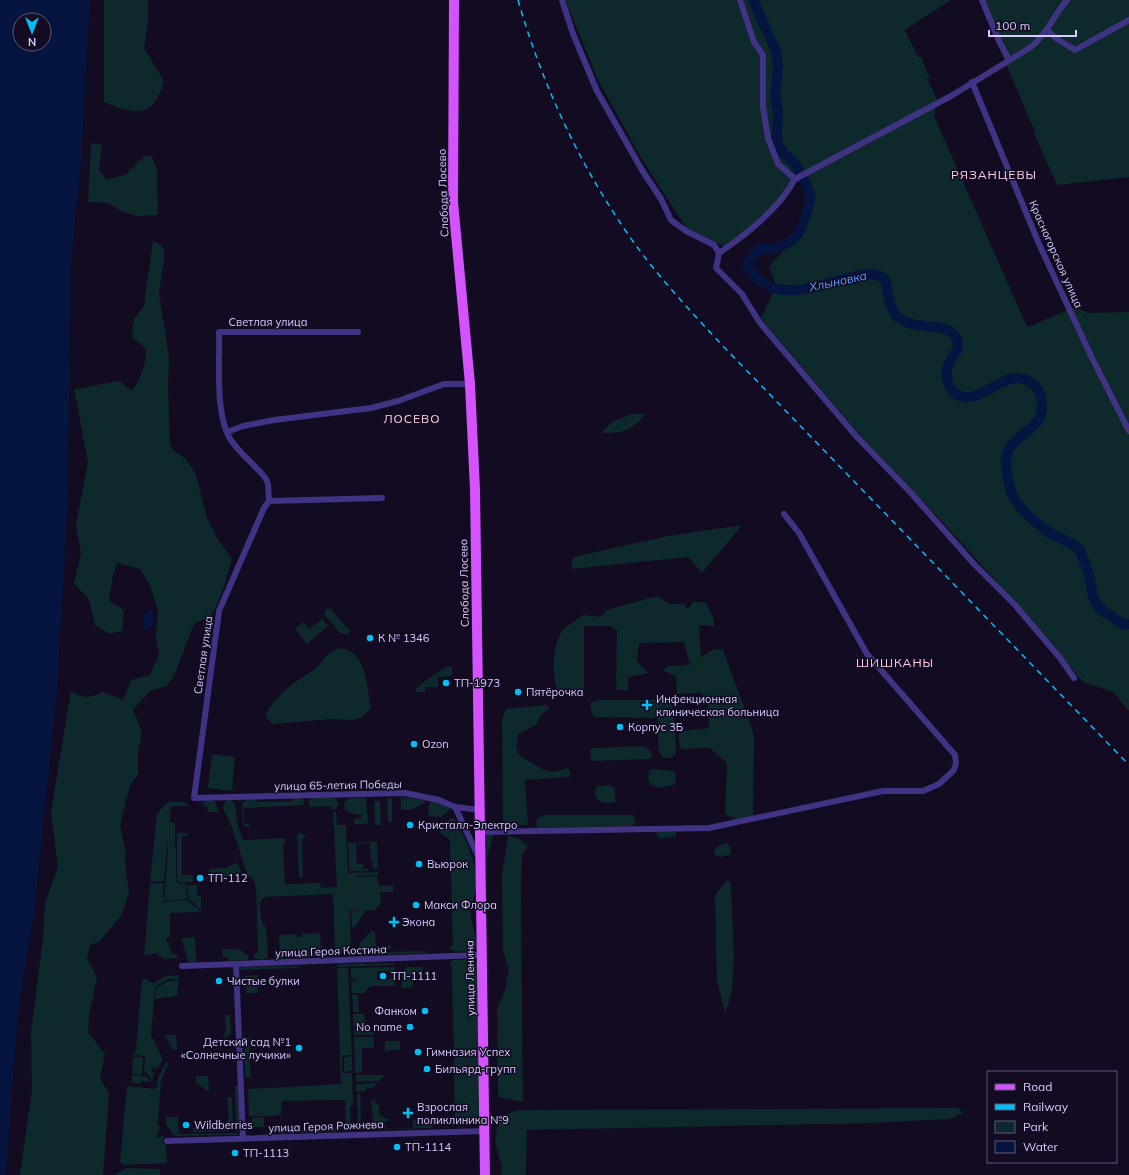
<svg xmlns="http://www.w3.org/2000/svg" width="1129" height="1175" font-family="Mulish,sans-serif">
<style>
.green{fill:#0e292b}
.water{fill:#061440;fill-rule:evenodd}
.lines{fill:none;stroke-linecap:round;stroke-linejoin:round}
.river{stroke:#061440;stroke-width:10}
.street{stroke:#403383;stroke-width:6}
.primary{stroke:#d453ff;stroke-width:10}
.rail{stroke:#00bff7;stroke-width:1.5;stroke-dasharray:6 5;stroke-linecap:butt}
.poi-dot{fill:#00bff7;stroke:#120b21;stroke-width:1.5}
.labels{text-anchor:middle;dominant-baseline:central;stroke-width:3;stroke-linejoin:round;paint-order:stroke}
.street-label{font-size:11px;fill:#d8ccff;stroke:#120b21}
.poi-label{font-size:11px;fill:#d8ccff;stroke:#120b21;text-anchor:start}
.neighbourhood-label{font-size:12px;letter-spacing:1px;fill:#ffcee7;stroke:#120b21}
.water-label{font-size:12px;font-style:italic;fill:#5a9eff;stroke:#120b21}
</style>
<rect width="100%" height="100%" fill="#120b21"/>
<path class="green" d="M104,0H148V21L144,48L164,81C160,95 153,113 134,111C125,111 113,105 104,102Z
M565,0H951L905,30L918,57H921L930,78L927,79L937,99L934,116L1027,327L1076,307L1088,313L1129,312V711L1113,692L1083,682L1021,609L937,516L880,459L761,319L776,285L769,266C794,241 804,228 815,193L795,179L786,193L727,248L687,229L641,158L599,82Z
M979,0H1129V177L1057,185L1034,133L1035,132Z
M91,143L102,145L99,170L107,180L126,174L144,156L151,155L157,169L158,215L136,216L122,211L108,203L88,202Z
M153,241L160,244L165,251L159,293L169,358L168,388L170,444L173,450L185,458L196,475L207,518L217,538L232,559L222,593L212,615L194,624L174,676L167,686L150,691L133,710L142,732L138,755V774L130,785L120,825L125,849L126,871L129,892L121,916L99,942L90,945L87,959L97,977L89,1015L88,1032L105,1054L100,1078L109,1094L103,1175H20L32,1090L31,1033L43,938L45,903L58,867L51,812L71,691C83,699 91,698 103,692L123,700L131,680L150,675L159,654L156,637L158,609L149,584L140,569L117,563L113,576L109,601L124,610L122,631L109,634L95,625L89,600L74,583L81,553L76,525L88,462L74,389C90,388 104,382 120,381L132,391C141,379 146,364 146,349L132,337L134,319L144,306Z
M632,414H646C631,430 625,433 604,433L602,431L615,420Z
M742,525L702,573L688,557L571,569L573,557L668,536Z
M658,596L669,604H684L688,610L693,602H705L714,619V627L704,625L699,626L701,657L714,649L723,650L751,726L754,737L753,816L738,820L725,814L727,763L710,748L681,749L679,742V733L683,731L709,728L708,701L700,693L677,694L676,677L663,670L670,666L690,665L684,642L639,643L637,661L648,673L628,677V691L616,689L617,630L610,626H584V690L578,695L560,696C551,683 552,646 561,633C565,626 576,620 583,615L602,617L606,610Z
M327,608L331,609L350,631L348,635L340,633L324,614Z
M322,619L328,626L307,644L295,629L303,622L309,629Z
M340,648C368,652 366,685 371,708L362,717L354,720L331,719L272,724L267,718L266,714C274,699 287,687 301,678C305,675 310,673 314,670C323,662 327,651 340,648Z
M452,666V676L438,677V687H425V692H416V689L426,680L446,667Z
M596,700H668L674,709L676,754L671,758H663C655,749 660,730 657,718L594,717L591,711L590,704Z
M547,705L549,709L541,715L536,725L518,734L516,747L520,756L544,770L555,772L568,768L571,773L569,777L525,780L528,825L503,826L502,719L506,709Z
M641,746C648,748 650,749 652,757L649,759L591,761L590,751L592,748Z
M212,754L235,757L232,791L208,788Z
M655,769L675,771L676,784L660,788L650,785L648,777L650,770Z
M609,785L614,787L616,802C605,803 599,805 595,794L597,786Z
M401,797L424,800L425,803L411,810H401Z
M293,798L303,799L304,805L244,808V824H249V827H246L243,823L242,803L247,800L257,799V802L293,801Z
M313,798H333L336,799L339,804L336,809H331V806L309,807V800Z
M349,798H366L368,824H354V819H361V815L354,814L345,810L344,803Z
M387,798L392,799V822H388Z
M205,800L215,801L219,812H208L207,807H204V804H201Z
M226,800H231L235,805L237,823L243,840L286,838L283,846L285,884L320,883L321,888L337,887L333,812H336L337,825H346L348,873L378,872V875L357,876V886V877L377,876L379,886L393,885V892H380L381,903L375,910H350L351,952H335L333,894L265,897L260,902L261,920L266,928L268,956C266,960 257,961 253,957L254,954L258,952L256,887L252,877L248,876L230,822L223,808Z
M374,801H380L381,825H375Z
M434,801L445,804L450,810L441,817L428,816L429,803Z
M168,802H184L190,806H171L170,822L175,823V846L167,847L164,881L150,882L157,813Z
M542,815H633L636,822L633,826L537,828L536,820Z
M451,818L456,820C466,842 478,862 476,887C475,897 471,904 471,914C471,926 477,935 477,947C471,952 456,953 450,949L451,946L453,945L450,840L440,832L439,827Z
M664,831L676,832V836L659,839L655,833Z
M177,833H188L187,836L182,837V875H193V882L180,883L177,880Z
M484,833H494L485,864Z
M297,834L301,833L305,836L304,839L302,840L303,877H299Z
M508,836L518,838L528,846L522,854L521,900L523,1102L498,1097L497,1009L505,990L509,969L503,951L502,874Z
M377,842L378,868L373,870V862H371L370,843L356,844L357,864H363V869H368V871H349L348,843Z
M726,843L731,847V855L720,857L714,854L715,848Z
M168,847H176V881L179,884L186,883L187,899L164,901Z
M236,862L241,871L240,874L213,879L209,881V869L227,868Z
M728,879L731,884C731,916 740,986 725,1012L717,981L715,895Z
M164,883L163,902L187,900L201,912L170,913V936L166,939L172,953L176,955L179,958L164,959L156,953L144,956L150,884Z
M187,885H197V896H201V910L188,898Z
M366,910L355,927H352L351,911Z
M372,930L375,933L376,946H392L386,952L426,951V953L359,956L357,954L360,943Z
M320,933L321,951H325L324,956L279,959L274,957L275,952H280L279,935L296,934L297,937H302V934Z
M195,937L196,960L194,963H189L181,938Z
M237,948L248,955V960L228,961L227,957H223L222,949H233L235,950Z
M473,959L477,963L480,1125L457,1126L455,1123L452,967L450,964L452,960Z
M391,963L395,965L337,967L338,964Z
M299,966L298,968L239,970L243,967Z
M395,967L393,972L377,971V980H389L390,978H393L396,986H370L364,993H352L351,982L357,980L351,978V968Z
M406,967H423V972H413V987L402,989V975Z
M337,968H348L352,1055H342V1073H352L353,1105L350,1107L351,1127H346L345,1100L282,1101L281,1115L269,1116L268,1114L267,1116H249L248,1089L341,1084Z
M179,975V979H168L155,987L151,1035L163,1059L157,1069L153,1067L151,1071L154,1073L151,1086V1078L144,1070L145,1056L133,1055L136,1050L142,978L154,983L166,976Z
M258,975V993H246L245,976Z
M179,980L177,996L155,999L156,988L168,981Z
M352,995H358L359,1012H353Z
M353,1014H364L366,1026L353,1027Z
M225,1015H230L231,1033L226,1038L223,1036L226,1032Z
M370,1028V1032H374V1035H354V1029Z
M165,1035H176L177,1050L172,1049Z
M249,1037L251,1078L245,1076L244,1040Z
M354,1037H374V1048H362V1072L355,1073Z
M385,1041H400V1050L385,1051Z
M352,1056V1071L344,1072V1057Z
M133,1057L143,1058L142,1075L132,1074Z
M167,1061L168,1065L161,1080L158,1123L160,1127L156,1138L164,1135L163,1144L166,1145L167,1163L124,1165L120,1162L127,1086L156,1089L158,1077Z
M132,1075L148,1077L150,1082L141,1081V1084L131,1083Z
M356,1075H383L384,1076L378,1081L356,1082Z
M196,1076H208L209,1092L196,1083Z
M377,1083L372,1088H366V1091L356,1092V1084Z
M235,1086H240L241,1131H236Z
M360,1093L361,1127H358L357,1094Z
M232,1097L233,1130H232L226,1124L229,1117L227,1098Z
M371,1100H373L379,1106V1114L386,1119H389L390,1121H385L386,1129L413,1128V1120H431L433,1127L431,1128L374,1130Z
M959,1108L962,1114L949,1119L873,1123L527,1130L526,1175H501L502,1167L495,1142L499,1118L517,1110Z
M166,1117H178L179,1133H172L166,1124Z
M264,1117V1127H252V1118Z
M224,1125L230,1131L193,1132V1128H216Z
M338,1128L336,1132L279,1134L276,1130Z
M239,1133L236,1135L175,1136L172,1134Z
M127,1168L160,1169V1175H114Z"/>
<path class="water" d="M0,0H90L81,164L71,262L68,499L57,691L35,905L18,1011L6,1175H0ZM20,20H44V44H20Z
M149,608L152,611L154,622L150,629L145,630C139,623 145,614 149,608Z"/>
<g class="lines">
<path class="river" d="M753,0L767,31
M770,38L776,51L778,66L775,95L778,112L777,138L779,146L784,154L794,162L800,173
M803,178L809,191L810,201L801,229L793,240L786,244L777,248L760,249L753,255L747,265C749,271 754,274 758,279C795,313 864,257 885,280C888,291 888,303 894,312C907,334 944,319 956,337C962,348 954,353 950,361C943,375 948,395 964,397C987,401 1011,360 1036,387C1040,392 1042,398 1042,404C1043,431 1014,433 1007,454C1004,464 1009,489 1014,498C1021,510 1042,529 1054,535C1063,540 1073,543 1080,550L1089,575L1093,597L1099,608L1124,625L1129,624"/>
<path class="street" d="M562,0L573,34L597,91L642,170L661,199L671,220L686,231L714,245L719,253L716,268L742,294L760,323L856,436L911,493L974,564L1015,605L1060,658L1074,678
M740,0L754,42L763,55V107L768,138L778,164L795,179
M982,0L999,41L1009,60
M1047,30L1057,39L1075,50L1129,20
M972,82L1039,244L1092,358L1129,431
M719,253C747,234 779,209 795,179L951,96L1031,47C1047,34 1054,15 1067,0
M358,332H219C220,362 215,410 229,437C238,453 255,464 266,479L268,484L269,501L382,498
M227,432L243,426L274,420L371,408L398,401L444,384H470
M269,501L264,508L219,611L194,798L405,793L439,800L455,807L480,810
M455,807L478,856
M479,832L709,828L883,791H923L939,784L954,770L956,763L955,755L867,654L799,533L784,514
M236,965L243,1139
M182,966L481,955
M167,1141L485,1131"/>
<path class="primary" d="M454,0L453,202L470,384L475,490L485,1175"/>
<path class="rail" d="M518,0C544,91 586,179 643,255C667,286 694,315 721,344L1129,765"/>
</g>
<g class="poi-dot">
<circle cx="370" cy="638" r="4"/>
<circle cx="446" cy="683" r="4"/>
<circle cx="518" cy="692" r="4"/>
<path d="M645 699h4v4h4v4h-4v4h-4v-4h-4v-4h4z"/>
<circle cx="620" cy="727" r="4"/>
<circle cx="414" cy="744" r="4"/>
<circle cx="410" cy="825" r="4"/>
<circle cx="419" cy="864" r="4"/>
<circle cx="200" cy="878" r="4"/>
<circle cx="416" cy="905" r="4"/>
<path d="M392 916h4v4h4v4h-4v4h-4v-4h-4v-4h4z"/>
<circle cx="383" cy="976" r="4"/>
<circle cx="219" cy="981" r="4"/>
<circle cx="425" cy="1011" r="4"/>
<circle cx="410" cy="1027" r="4"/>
<circle cx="299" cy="1048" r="4"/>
<circle cx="418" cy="1052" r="4"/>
<circle cx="427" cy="1069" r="4"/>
<path d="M406 1107h4v4h4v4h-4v4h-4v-4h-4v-4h4z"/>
<circle cx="186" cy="1125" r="4"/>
<circle cx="397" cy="1147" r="4"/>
<circle cx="235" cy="1153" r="4"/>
</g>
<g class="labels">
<g class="street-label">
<text transform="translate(443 193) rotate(-92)">Слобода Лосево</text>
<text transform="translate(1056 254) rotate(66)">Красногорская улица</text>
<text x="268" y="322">Светлая улица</text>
<text transform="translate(464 583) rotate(-91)">Слобода Лосево</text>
<text transform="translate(203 655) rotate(-82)">Светлая улица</text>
<text transform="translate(338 785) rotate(-1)">улица 65-летия Победы</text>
<text transform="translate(331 951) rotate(-2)">улица Героя Костина</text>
<text transform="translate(470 978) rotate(-91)">улица Ленина</text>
<text transform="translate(326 1126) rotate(-2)">улица Героя Рожнева</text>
</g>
<g class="poi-label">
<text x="378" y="638">К № 1346</text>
<text x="454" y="683">ТП-1973</text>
<text x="526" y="692">Пятёрочка</text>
<text x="656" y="699">Инфекционная<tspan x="656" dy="13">клиническая больница</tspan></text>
<text x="628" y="727">Корпус 3Б</text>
<text x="422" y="744">Ozon</text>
<text x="418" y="825">Кристалл-Электро</text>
<text x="427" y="864">Вьюрок</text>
<text x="208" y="878">ТП-112</text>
<text x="424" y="905">Макси Флора</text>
<text x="402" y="922">Экона</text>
<text x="391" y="976">ТП-1111</text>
<text x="227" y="981">Чистые булки</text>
<text x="417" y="1011" text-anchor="end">Фанком</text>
<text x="402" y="1027" text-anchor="end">No name</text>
<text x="291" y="1042" text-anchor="end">Детский сад №1<tspan x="291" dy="13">«Солнечные лучики»</tspan></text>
<text x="426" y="1052">Гимназия Успех</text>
<text x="435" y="1069">Бильярд-групп</text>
<text x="417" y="1107">Взрослая<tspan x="417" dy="13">поликлиника №9</tspan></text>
<text x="194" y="1125">Wildberries</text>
<text x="405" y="1147">ТП-1114</text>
<text x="243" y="1153">ТП-1113</text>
</g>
<g class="neighbourhood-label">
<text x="994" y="174">РЯЗАНЦЕВЫ</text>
<text x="412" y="418">ЛОСЕВО</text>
<text x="895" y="662">ШИШКАНЫ</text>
</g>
<g class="water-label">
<text transform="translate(838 281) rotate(-12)">Хлыновка</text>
</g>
</g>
<rect x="987" y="1071" width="130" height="92" fill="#120b21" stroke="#61587a"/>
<rect x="995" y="1084" width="20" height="6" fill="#d453ff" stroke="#61587a"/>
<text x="1023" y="1091" font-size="12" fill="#d8ccff">Road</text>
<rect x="995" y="1104" width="20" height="6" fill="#00bff7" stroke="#61587a"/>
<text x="1023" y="1111" font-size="12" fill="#d8ccff">Railway</text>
<rect x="995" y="1121" width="20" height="12" fill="#0e292b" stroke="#61587a"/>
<text x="1023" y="1131" font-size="12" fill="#d8ccff">Park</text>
<rect x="995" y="1141" width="20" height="12" fill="#061440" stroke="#61587a"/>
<text x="1023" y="1151" font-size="12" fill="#d8ccff">Water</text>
<g transform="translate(32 32) rotate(180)"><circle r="19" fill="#120b21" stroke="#61587a"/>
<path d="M0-3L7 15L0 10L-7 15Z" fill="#00bff7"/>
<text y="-6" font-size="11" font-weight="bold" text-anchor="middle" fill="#d8ccff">N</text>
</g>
<path d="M989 30v6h87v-6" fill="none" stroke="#d8ccff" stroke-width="2"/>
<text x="995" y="30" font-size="12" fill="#d8ccff" stroke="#120b21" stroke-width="3" paint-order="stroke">100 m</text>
</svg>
